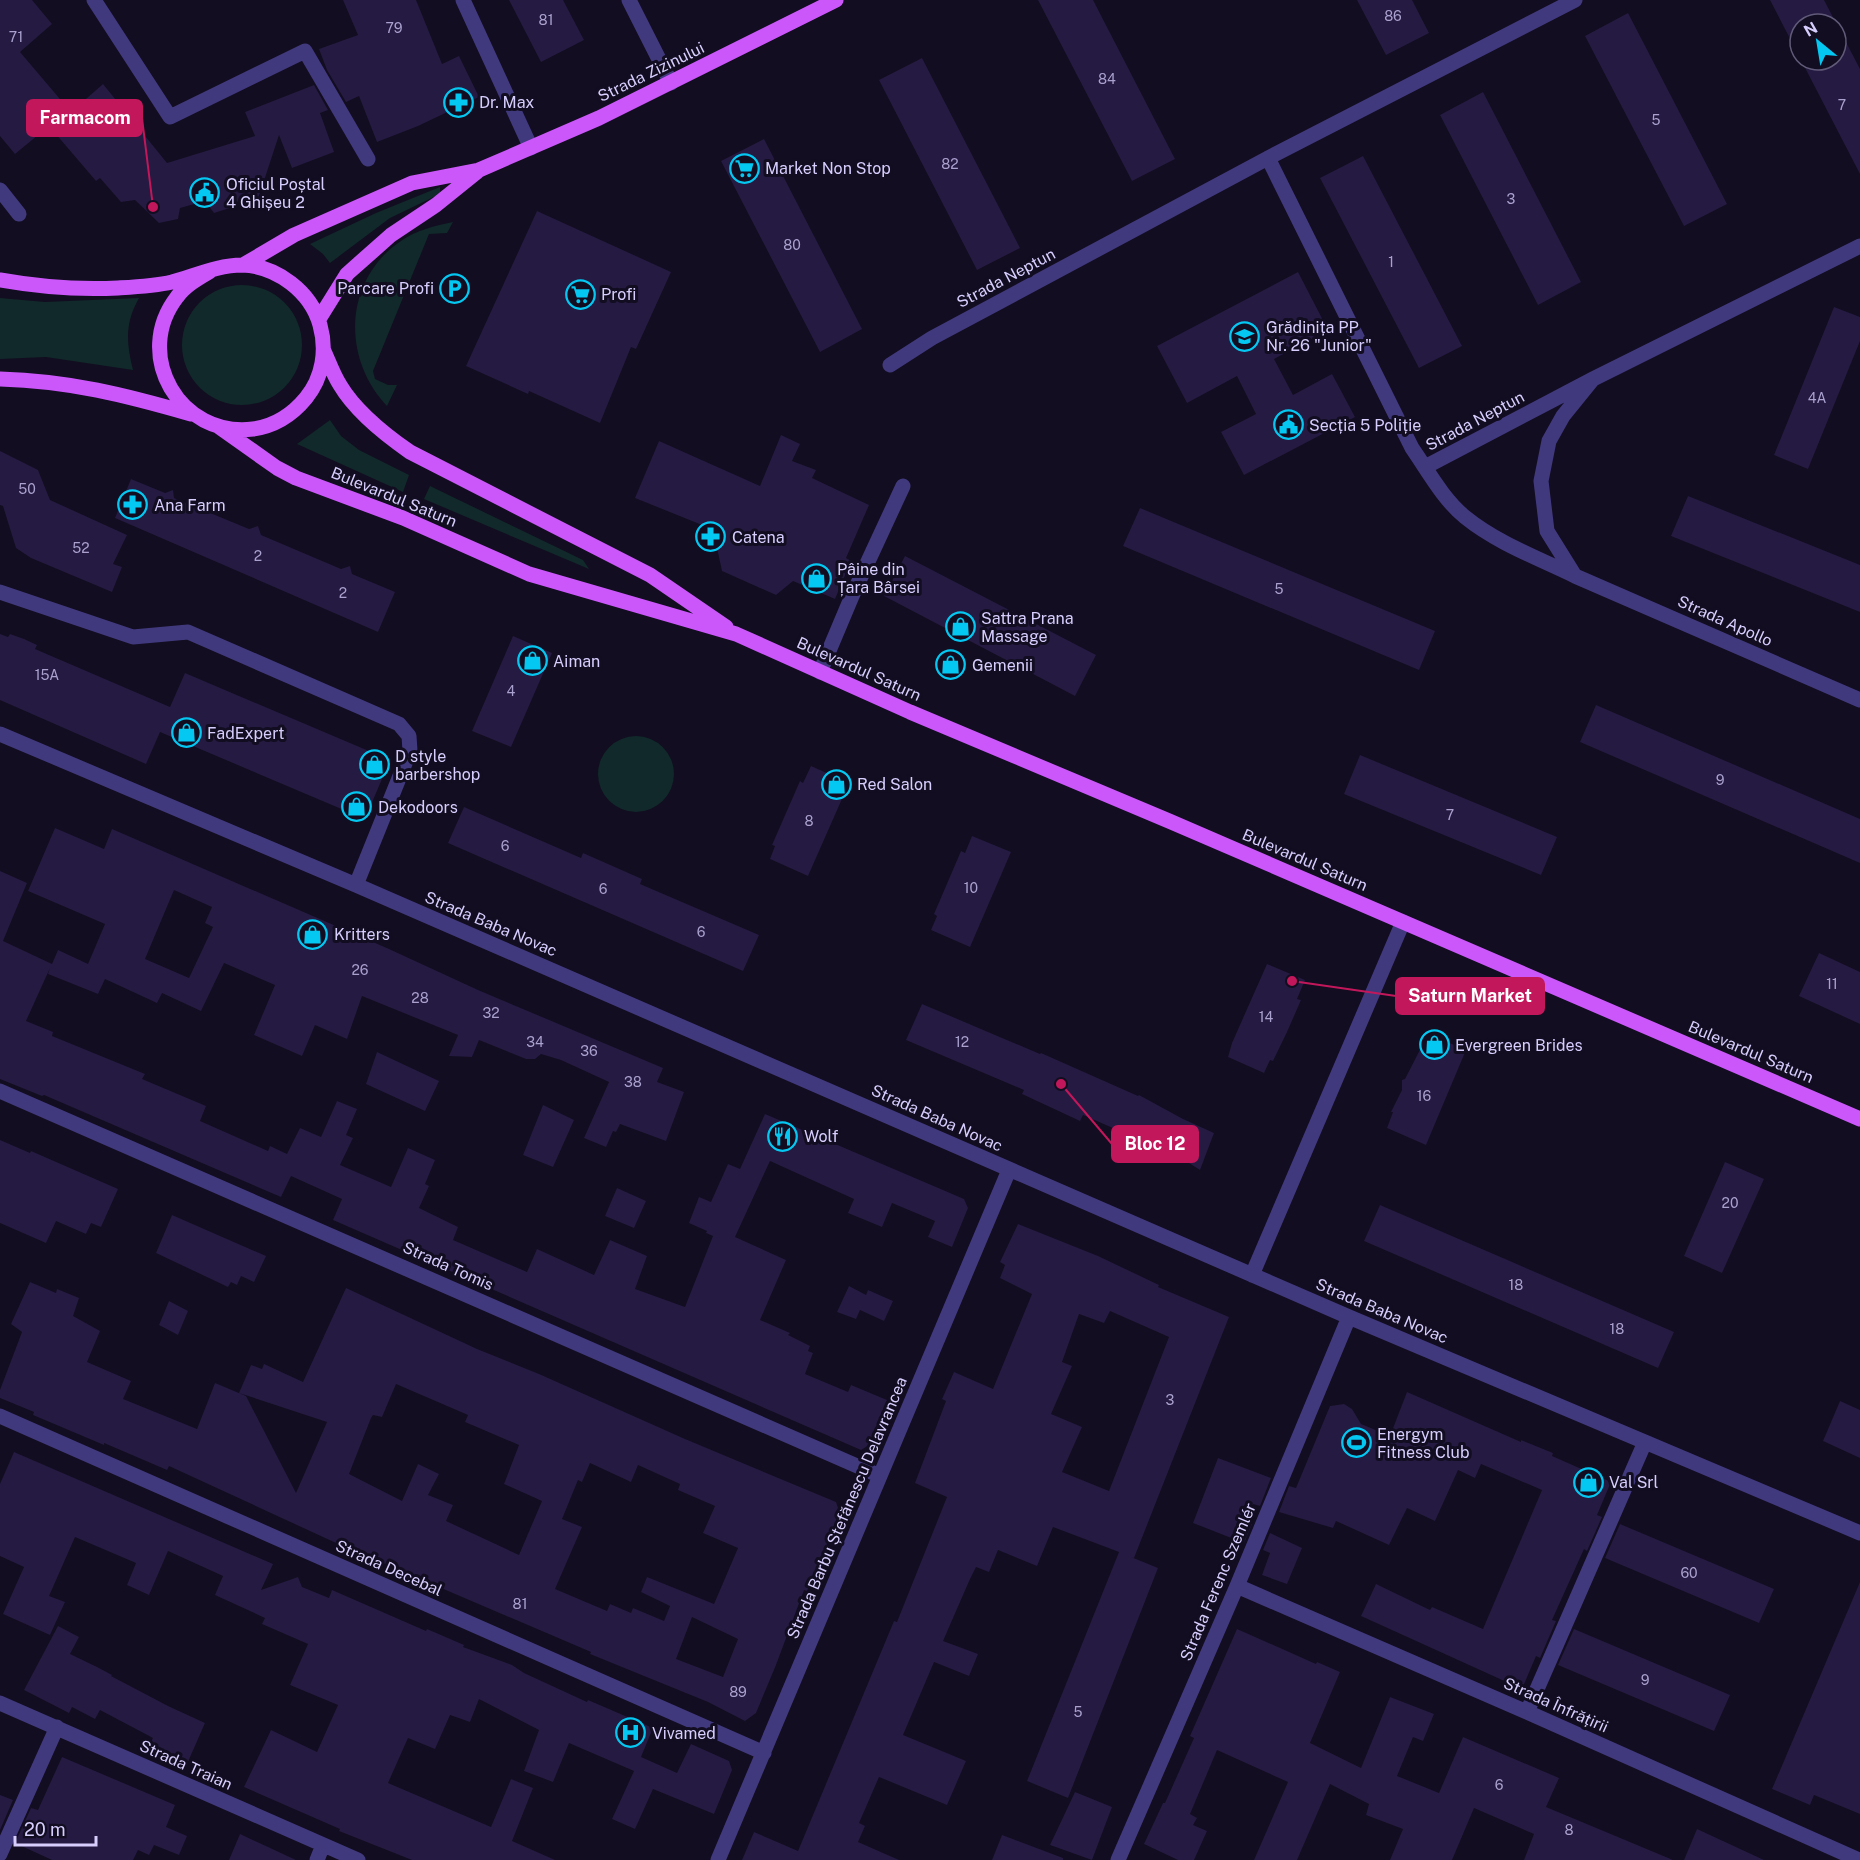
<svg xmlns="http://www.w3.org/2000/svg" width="1860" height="1860" font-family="'Public Sans',sans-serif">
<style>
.green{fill:#11292a}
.building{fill:#251a41;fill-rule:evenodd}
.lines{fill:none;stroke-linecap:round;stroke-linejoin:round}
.minor{stroke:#41397e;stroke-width:15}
.major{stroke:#cb57fb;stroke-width:15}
.labels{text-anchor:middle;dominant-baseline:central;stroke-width:6;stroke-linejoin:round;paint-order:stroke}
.number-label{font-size:14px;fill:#aaa1cf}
.street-label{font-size:16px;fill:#d7cefe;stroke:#120d20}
.poi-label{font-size:16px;fill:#d7cefe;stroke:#120d20;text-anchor:start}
.leader{fill:none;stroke:#c2185b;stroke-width:2}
.callout-dot{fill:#c2185b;stroke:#120d20;stroke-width:2}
.callout{fill:#c2185b;stroke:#c2185b;stroke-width:2}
.callout-label{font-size:18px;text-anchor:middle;font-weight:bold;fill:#fff}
</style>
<rect width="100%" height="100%" fill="#120d20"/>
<path class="green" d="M440,187V194L390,218L330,263L323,254L310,244L376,213Z
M453,222L447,233L429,234L373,371L375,379L388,385H397L387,406C341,358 344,279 401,241C416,230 435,226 453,222Z
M182 345a60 60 0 1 1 120 0a60 60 0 1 1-120 0Z
M0,298L45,302L139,298C125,323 126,342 133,370L46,357L0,359Z
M330,420L341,436L359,450L409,475L403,492L297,444Z
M430,486L583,560L589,569L424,499Z
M598 774a38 38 0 1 1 76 0a38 38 0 1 1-76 0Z"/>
<path class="building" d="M0,0H32L52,24L20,52L71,112L103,84L167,163L255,136L245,112L314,85L328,110L320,113L334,152L292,168L279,135L258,199L214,213L205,201L180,208L178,219L159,223L135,200L121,202L100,178L96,181L49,126L15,154L0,136Z
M343,0H416L442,64L459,56L479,97L418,126L377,142L359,96L346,102L327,70L319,49L358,35Z
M509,0H563L584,40L541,62Z
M1038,0H1093L1175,159L1132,181Z
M1357,0H1412L1429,33L1386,55Z
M1770,0H1824L1860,69V174L1801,60H1836V24H1800V58Z
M1628,13L1727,204L1684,226L1585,36Z
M922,58L1020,248L977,270L879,80Z
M1483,92L1581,282L1538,305L1440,115Z
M764,139L862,329L820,352L721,161Z
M1363,156L1462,346L1419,368L1320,178Z
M537,211L671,272L636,349L631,347L600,423L529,391L528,394L466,366Z
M1298,272L1328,330L1274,359L1293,395L1332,374L1355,417L1244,475L1221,432L1256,414L1237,376L1187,403L1157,346Z
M1834,307L1860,317V341L1808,469L1774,455Z
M781,435L800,444L792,461L816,470L812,478L869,505L846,558L851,561L835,599L793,581L776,595L722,571L717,548L697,538L702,525L635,498L659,441L760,486Z
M0,451L38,470L50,500L127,535L113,564L122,567L112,592L31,558L16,548L3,506L0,505Z
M131,479L165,493L173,490L174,498L249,529L258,526L261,535L341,569L350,566L352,574L395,592L378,632L115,518Z
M1688,496L1860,565V612L1671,536Z
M1140,508L1435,631L1419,670L1123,546Z
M905,556L1096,655L1075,696L884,596Z
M0,634L8,637L10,634L24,639L37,645L35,649L170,707L185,673L390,760L365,819L160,732L146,764L0,700Z
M513,636L552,653L511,747L472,731Z
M1596,705L1860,819V863L1580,742Z
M1360,755L1557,837L1541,875L1344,794Z
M811,766L849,783L808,876L770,859L775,846L772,845L800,781L803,783Z
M464,807L581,858L583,853L642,879L640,884L759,935L743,971L448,843Z
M55,828L104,849L112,829L389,949L478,990L663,1068L657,1082L684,1092L666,1141L620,1124L616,1132L613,1131L606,1147L584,1138L609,1082L561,1060L541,1054L535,1059H526L479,1040L472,1057L449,1056L458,1035L362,996L347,1039L315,1025L302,1056L254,1035L275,985L224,963L201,1011L162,993L157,1003L105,979L98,994L48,974L50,968L26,1021L53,1032L52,1036L145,1074L142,1079L206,1106L200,1121L268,1151L270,1146L287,1154L300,1128L321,1137L337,1101L357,1109L346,1135L353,1138L340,1165L391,1187L408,1148L435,1160L425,1184L429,1186L419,1208L458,1227L453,1240L527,1272L537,1249L594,1275L610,1240L647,1256L635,1289L685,1307L713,1236L706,1233L707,1231L689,1223L699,1197L711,1202L728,1164L740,1169L765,1114L964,1199L968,1208L952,1247L928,1237L935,1221L892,1203L882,1227L848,1213L854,1199L770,1161L735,1237L786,1260L760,1320L790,1333L788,1335L810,1346L808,1351L813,1353L805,1374L848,1392L851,1385L887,1400L869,1445L861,1450L333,1220L342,1199L291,1176L281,1197L44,1095L42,1096L0,1079V871L27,883L3,941L52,964L58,950L88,964L105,924L28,891ZM174,890L212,907L205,923L213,927L189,978L145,959Z
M972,836L1011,852L970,947L931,930L937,916L934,914L961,851L965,853Z
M1819,953L1860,972V1024L1799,996Z
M1267,964L1305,980L1297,999L1301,1000L1287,1032L1273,1061L1270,1060L1264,1073L1228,1057L1232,1043Z
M922,1004L1040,1054L1041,1053L1138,1096L1139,1095L1183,1119L1214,1133L1200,1170L1181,1158L1179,1163L1121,1136L1122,1132L1083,1115L1080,1121L1022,1094L1024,1090L906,1040Z
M1428,1034L1466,1050L1426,1145L1387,1128L1393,1112H1391L1402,1090V1080L1405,1079Z
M377,1052L439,1081L425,1111L366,1084Z
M543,1105L574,1120L553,1167L523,1155Z
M0,1140L30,1153L31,1151L118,1189L101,1227L91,1223L86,1234L56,1221L46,1243L0,1223Z
M1725,1162L1764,1179L1722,1273L1684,1256Z
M617,1188L646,1201L634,1228L605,1216Z
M1380,1205L1674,1332L1658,1368L1364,1241Z
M172,1215L266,1256L254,1282L241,1276L237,1285L231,1282L228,1287L156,1253Z
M1018,1224L1098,1256L1159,1285L1158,1287L1229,1317L1134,1558L1131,1557L1158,1568L1068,1798L1027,1781L1119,1552L1053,1527L1037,1566L998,1550L989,1572L976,1567L970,1579L943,1641L978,1654L969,1676L934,1662L903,1735L966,1761L947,1805L879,1777L859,1823L865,1826L858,1842L899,1860H742L754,1832L798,1851L894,1621L897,1622L947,1497L915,1483L946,1401L942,1399L954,1372L993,1389L1032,1294L1000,1278L1005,1265L1000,1262ZM1110,1311L1169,1337L1109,1491L1062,1472L1082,1427L1051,1414L1072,1366L1062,1362L1079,1314L1104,1323Z
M30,1282L56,1293L57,1289L79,1298L73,1316L100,1331L87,1362L131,1381L123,1399L197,1429L215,1383L246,1396L296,1493L327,1422L239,1393L251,1365L262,1369L264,1364L303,1382L346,1288L477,1349L539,1374L685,1439L836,1502L840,1514L807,1591L804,1590L776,1665L756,1713L745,1721L708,1702L590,1654L591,1652L336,1543L169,1466L167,1470L104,1443V1445L33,1415L34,1412L0,1398V1390L22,1332L11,1324ZM396,1384L468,1415L465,1422L519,1445L504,1484L542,1501L519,1555L446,1521L453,1505L428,1495L439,1474L418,1464L402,1501L349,1474L371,1418L373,1415L382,1417ZM590,1463L631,1482L638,1465L680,1484L678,1490L715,1506L703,1533L738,1548L714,1604L647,1577L641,1592L670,1606L664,1621L633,1608L631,1613L610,1604L607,1611L555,1589L582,1527L562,1519L578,1480L582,1482ZM692,1617L738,1639L723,1677L676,1659Z
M849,1286L866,1295L868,1290L893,1301L884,1321L860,1310L856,1319L837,1312Z
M169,1301L188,1311L178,1335L159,1325Z
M1407,1392L1521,1442V1440L1553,1453L1552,1456L1611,1482L1597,1515L1602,1517L1587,1551L1584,1549L1552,1620L1556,1621L1540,1658L1536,1656L1522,1689L1361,1616L1376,1584L1430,1610L1432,1607L1483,1629L1542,1490L1481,1464L1475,1478L1458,1470L1435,1521L1407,1508L1389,1545L1336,1521L1333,1528L1279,1512L1289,1486L1296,1488L1330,1406L1344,1404L1352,1409L1361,1424L1390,1436Z
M1840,1401L1860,1410V1458L1823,1441Z
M14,1452L273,1564L261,1590L298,1577L302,1587L329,1598L332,1590L426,1631L427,1629L464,1645L463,1647L512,1665L524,1673L587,1702L588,1700L653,1728L641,1757L677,1773L691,1744L729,1761L732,1770L714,1814L653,1789L635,1829L612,1819L634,1771L569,1743L553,1782L524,1771L539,1730L479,1699L470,1722L450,1715L435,1749L408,1738L388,1783L491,1827L511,1779L533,1788L512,1841L555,1860H412L339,1831L340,1829L244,1787L271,1730L317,1752L338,1705L290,1685L308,1644L262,1624L265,1618L215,1595L223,1576L168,1551L149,1595L127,1585L136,1563L75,1537L49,1596L65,1602L50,1635L3,1614L24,1567L0,1556V1484Z
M1218,1458L1271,1478L1260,1506L1253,1504L1247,1521L1252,1524L1244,1543L1193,1523Z
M1620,1524L1774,1589L1759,1623L1605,1558Z
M1270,1533L1302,1548L1287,1584L1262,1575L1270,1553L1263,1550Z
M1860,1582V1814L1814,1795L1810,1805L1772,1789Z
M58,1626L79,1637L70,1654L97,1667L112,1675L111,1676L168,1706L205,1723L187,1764L148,1747L153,1738L100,1710L95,1719L72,1707L69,1713L24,1690Z
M1237,1629L1316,1664L1317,1662L1340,1672L1310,1743L1361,1768L1390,1697L1434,1714L1423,1741L1413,1737L1397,1776L1439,1793L1463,1737L1559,1778L1546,1807L1673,1860H1524L1534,1834L1474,1808L1452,1860H1390L1403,1829L1366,1815L1369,1804L1330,1784L1297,1860H1254L1288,1782L1217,1750L1190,1814L1197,1818L1193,1825L1207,1831L1194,1860H1178L1144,1844L1163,1803H1165L1194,1738L1190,1736Z
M1574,1629L1730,1695L1714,1731L1558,1665Z
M62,1757L175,1805L166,1827L187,1836L179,1855L154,1845L149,1855L138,1850L133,1860H52L15,1843L31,1808L38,1810Z
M1075,1792L1112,1807L1092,1860L1050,1845Z
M0,1795L13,1800L0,1830Z
M1697,1829L1764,1860H1684Z
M240,1834L296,1860H229Z
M1002,1835L1063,1858V1860H992Z"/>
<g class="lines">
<path class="minor" d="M94,0L170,117L305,51L368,159
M463,0L531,148
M629,0L671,83
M1268,158L1412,448C1428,471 1443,499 1465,517C1497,543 1538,558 1575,576
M0,190L19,214
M890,365L932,338L1268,158L1575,0
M1593,379L1563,416L1549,441L1541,481L1547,531L1575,576L1860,700
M1425,467L1593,379L1860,246
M0,592L133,637L188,632L399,724L409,736L410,751L356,885
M820,672L852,596L903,486
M0,734L356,885L1349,1317L1860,1533
M0,1091L880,1476
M1252,1275L1403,922
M0,1416L764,1753
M1237,1586L1527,1712L1859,1860
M0,1703L358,1860
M1527,1712L1645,1442
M0,1854L57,1727
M317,1860L323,1845
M718,1860L1009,1170
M1118,1860L1237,1586L1349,1317"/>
<path class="major" d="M243,265L294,235L412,183L479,170L599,118L836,0
M0,280C39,287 78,290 118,288C135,287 155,286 172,282C194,276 219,265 242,265C277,266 311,292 320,325C327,350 323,377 306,398C292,415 275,426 253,429C180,438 132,355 177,297C185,286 197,279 209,272
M319,319L347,274L391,235L436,205L477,172
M324,351C329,362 333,374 340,385C356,412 384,434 410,452L650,575L726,627
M0,379C70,381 125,395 191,414
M219,427L277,468L296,478L403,518L529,574L736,634L910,712L1169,821L1860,1119"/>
</g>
<defs>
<symbol id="pharmacy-ring" viewBox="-11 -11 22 22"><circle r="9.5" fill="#120d20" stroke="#05c8f2" stroke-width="1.5"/><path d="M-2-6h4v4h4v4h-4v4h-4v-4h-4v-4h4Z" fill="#05c8f2"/></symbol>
<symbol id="supermarket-ring" viewBox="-11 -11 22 22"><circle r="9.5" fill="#120d20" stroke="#05c8f2" stroke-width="1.5"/><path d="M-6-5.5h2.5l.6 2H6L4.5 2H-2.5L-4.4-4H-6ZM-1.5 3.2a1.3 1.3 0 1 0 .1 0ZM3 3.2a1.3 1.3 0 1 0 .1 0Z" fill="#05c8f2"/></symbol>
<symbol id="civic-ring" viewBox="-11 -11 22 22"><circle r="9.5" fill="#120d20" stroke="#05c8f2" stroke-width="1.5"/><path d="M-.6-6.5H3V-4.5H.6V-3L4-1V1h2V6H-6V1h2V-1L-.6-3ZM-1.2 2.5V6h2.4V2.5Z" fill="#05c8f2"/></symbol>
<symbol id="parking-ring" viewBox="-11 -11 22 22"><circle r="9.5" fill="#120d20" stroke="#05c8f2" stroke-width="1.5"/><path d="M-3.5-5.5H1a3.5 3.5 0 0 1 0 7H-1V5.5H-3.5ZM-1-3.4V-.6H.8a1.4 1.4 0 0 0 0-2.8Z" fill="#05c8f2"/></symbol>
<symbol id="school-ring" viewBox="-11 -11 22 22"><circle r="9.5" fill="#120d20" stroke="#05c8f2" stroke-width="1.5"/><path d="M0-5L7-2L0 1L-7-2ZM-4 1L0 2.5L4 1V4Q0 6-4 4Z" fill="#05c8f2"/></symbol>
<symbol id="shop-ring" viewBox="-11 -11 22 22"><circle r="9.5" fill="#120d20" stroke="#05c8f2" stroke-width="1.5"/><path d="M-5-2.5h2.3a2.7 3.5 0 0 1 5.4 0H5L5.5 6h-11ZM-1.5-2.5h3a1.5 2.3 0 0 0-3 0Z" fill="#05c8f2"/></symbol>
<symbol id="restaurant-ring" viewBox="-11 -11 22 22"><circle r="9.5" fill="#120d20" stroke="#05c8f2" stroke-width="1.5"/><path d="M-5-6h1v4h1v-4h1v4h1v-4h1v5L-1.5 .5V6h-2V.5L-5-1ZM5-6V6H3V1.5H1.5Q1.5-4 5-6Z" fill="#05c8f2"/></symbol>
<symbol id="stadium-ring" viewBox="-11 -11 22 22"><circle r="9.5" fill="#120d20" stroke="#05c8f2" stroke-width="1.5"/><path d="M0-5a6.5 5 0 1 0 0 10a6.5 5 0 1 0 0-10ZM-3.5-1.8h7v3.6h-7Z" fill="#05c8f2"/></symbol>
<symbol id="hospital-ring" viewBox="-11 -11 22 22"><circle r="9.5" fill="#120d20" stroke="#05c8f2" stroke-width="1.5"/><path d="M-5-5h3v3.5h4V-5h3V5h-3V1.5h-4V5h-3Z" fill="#05c8f2"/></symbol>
</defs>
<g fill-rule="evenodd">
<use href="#pharmacy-ring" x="442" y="86" width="33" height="33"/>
<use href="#supermarket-ring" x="728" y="152" width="33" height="33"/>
<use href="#civic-ring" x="188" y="176" width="33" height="33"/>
<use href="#parking-ring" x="438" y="272" width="33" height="33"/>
<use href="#supermarket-ring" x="564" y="278" width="33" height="33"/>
<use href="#school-ring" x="1228" y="320" width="33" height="33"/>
<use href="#civic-ring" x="1272" y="408" width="33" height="33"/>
<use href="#pharmacy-ring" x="116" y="488" width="33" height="33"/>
<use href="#pharmacy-ring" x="694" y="520" width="33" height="33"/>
<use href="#shop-ring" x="800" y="562" width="33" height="33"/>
<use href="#shop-ring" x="944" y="610" width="33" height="33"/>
<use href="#shop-ring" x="516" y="644" width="33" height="33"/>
<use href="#shop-ring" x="934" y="648" width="33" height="33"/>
<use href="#shop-ring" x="170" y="716" width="33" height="33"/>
<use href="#shop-ring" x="358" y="748" width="33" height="33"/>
<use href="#shop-ring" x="820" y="768" width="33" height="33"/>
<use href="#shop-ring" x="340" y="790" width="33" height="33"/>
<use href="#shop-ring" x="296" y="918" width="33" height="33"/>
<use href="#shop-ring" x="1418" y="1028" width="33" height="33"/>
<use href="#restaurant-ring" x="766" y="1120" width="33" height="33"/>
<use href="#stadium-ring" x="1340" y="1426" width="33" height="33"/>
<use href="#shop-ring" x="1572" y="1466" width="33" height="33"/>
<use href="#hospital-ring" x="614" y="1716" width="33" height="33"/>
</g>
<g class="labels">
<g class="number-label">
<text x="1393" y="16">86</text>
<text x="546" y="20">81</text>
<text x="394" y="28">79</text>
<text x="16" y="37">71</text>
<text x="1107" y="79">84</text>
<text x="1842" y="105">7</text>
<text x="1656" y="120">5</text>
<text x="950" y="164">82</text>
<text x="1511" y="199">3</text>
<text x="792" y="245">80</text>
<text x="1391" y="262">1</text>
<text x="1817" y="398">4A</text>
<text x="27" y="489">50</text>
<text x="81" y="548">52</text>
<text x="258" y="556">2</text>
<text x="1279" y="589">5</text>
<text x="343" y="593">2</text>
<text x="47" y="675">15A</text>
<text x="511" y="691">4</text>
<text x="1720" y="780">9</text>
<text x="1450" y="815">7</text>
<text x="809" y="821">8</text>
<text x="505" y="846">6</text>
<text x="971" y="888">10</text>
<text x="603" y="889">6</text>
<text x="701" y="932">6</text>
<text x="360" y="970">26</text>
<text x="1832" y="984">11</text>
<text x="420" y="998">28</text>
<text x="491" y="1013">32</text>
<text x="1266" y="1017">14</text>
<text x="535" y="1042">34</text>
<text x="962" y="1042">12</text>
<text x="589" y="1051">36</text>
<text x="633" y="1082">38</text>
<text x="1424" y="1096">16</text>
<text x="1730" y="1203">20</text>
<text x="1516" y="1285">18</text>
<text x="1617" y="1329">18</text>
<text x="1170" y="1400">3</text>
<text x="1689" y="1573">60</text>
<text x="520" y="1604">81</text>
<text x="1645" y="1680">9</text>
<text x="738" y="1692">89</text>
<text x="1078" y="1712">5</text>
<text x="1499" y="1785">6</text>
<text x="1569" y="1830">8</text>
</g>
<g class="street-label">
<text transform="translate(651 72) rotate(-26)">Strada Zizinului</text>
<text transform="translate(1006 278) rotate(-28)">Strada Neptun</text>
<text transform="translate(1475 421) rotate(-28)">Strada Neptun</text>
<text transform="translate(394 497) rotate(22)">Bulevardul Saturn</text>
<text transform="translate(1725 621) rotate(24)">Strada Apollo</text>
<text transform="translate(859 669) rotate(24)">Bulevardul Saturn</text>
<text transform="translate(1305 860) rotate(23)">Bulevardul Saturn</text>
<text transform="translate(491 924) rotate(23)">Strada Baba Novac</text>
<text transform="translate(1751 1052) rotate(23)">Bulevardul Saturn</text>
<text transform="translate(937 1118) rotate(24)">Strada Baba Novac</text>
<text transform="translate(448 1266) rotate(24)">Strada Tomis</text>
<text transform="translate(1382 1311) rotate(23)">Strada Baba Novac</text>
<text transform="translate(847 1508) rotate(-67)">Strada Barbu Ștefănescu Delavrancea</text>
<text transform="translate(389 1568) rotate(24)">Strada Decebal</text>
<text transform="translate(1218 1582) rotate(-67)">Strada Ferenc Szemlér</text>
<text transform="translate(1556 1705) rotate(24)">Strada Înfrățirii</text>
<text transform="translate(186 1765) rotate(24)">Strada Traian</text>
</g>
<g class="poi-label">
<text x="479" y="102">Dr. Max</text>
<text x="765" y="168">Market Non Stop</text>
<text x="226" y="184">Oficiul Poștal<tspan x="226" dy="18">4 Ghișeu 2</tspan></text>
<text x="434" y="288" text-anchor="end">Parcare Profi</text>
<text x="601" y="294">Profi</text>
<text x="1266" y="327">Grădinița PP<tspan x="1266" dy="18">Nr. 26 "Junior"</tspan></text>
<text x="1309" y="425">Secția 5 Poliție</text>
<text x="154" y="505">Ana Farm</text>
<text x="732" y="537">Catena</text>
<text x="837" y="569">Pâine din<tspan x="837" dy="18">Țara Bârsei</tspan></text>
<text x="981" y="618">Sattra Prana<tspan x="981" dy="18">Massage</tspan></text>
<text x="553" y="661">Aiman</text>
<text x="972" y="665">Gemenii</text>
<text x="207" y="733">FadExpert</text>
<text x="395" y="756">D style<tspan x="395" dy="18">barbershop</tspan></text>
<text x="857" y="784">Red Salon</text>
<text x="378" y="807">Dekodoors</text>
<text x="334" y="934">Kritters</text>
<text x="1455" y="1045">Evergreen Brides</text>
<text x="804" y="1136">Wolf</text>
<text x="1377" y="1434">Energym<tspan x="1377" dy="18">Fitness Club</tspan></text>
<text x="1609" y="1482">Val Srl</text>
<text x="652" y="1733">Vivamed</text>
</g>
</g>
<path class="leader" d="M153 207L142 118M1292 981L1396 996M1061 1084L1112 1144"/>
<g class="callout-dot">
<circle cx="153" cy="207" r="6"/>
<circle cx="1292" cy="981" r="6"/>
<circle cx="1061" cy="1084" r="6"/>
</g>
<g class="callout">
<rect x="27" y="100" width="115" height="36" rx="6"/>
<rect x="1396" y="978" width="148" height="36" rx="6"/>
<rect x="1112" y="1126" width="86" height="36" rx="6"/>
</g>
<g class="callout-label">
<text x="85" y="124">Farmacom</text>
<text x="1470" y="1002">Saturn Market</text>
<text x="1155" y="1150">Bloc 12</text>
</g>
<g transform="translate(1818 42) rotate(330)"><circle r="28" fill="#120d20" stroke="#615a79" stroke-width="1.5"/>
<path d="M0-4.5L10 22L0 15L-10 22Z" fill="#05c8f2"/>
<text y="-9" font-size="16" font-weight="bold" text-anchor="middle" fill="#d7cefe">N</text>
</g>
<path d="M15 1836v9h81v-9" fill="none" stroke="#d7cefe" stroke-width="3"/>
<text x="24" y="1836" font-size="18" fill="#d7cefe" stroke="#120d20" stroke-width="4.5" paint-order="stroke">20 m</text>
</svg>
